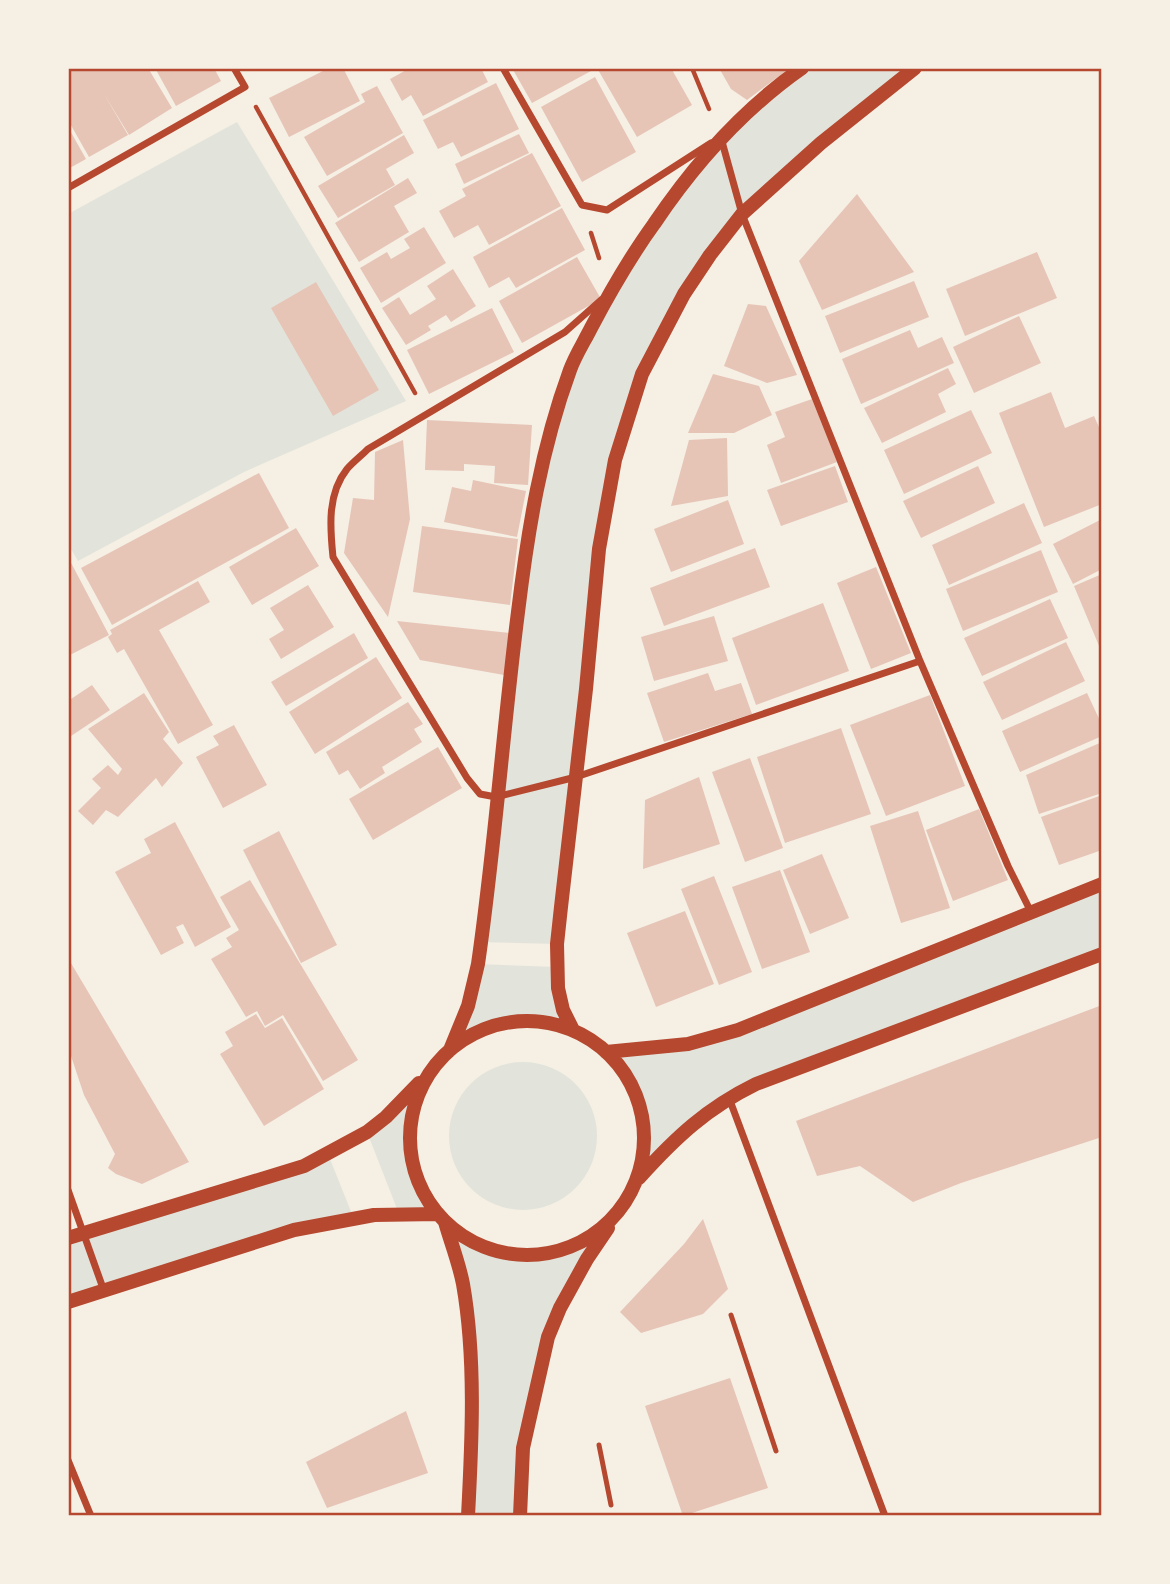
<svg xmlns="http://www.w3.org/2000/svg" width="1170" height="1584" font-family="'Libre Baskerville',serif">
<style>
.green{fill:#e2e4dc}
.building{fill:#e6c5b7}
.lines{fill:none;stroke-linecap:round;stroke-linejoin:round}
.path{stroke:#b5482f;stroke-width:4.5}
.service{stroke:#b5482f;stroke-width:5}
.minor{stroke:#b5482f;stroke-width:7}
.secondary{stroke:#b5482f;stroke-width:14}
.neatline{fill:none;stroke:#b5482f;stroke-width:2.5}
</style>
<rect width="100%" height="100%" fill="#f6efe4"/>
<path class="green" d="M802,68H915L821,143L710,255L642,374L615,460L557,944L480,942L528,534L571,367L685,178Z
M237,122L406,401L244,472L78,561L68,544V214Z
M1102,884V954L756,1084L640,1171C647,1119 641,1092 606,1052L688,1044Z
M478,964L557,967L573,1030C521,1014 495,1022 450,1050Z
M449 1136a74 74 0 1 1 148 0a74 74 0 1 1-148 0Z
M430,1072C421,1088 412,1104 410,1122C400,1207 487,1279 568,1247C592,1238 609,1220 625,1201L587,1259L560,1308L523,1448L520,1516H468L466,1304L438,1214H399L367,1132L386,1117Z
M328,1154L354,1219L68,1302V1238Z"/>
<path class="building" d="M77,68H148L172,108L129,135L104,94L128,135L89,157L68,120V72Z
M155,68H214L221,81L176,106Z
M329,68H343L360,101L289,137L269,98Z
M410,68H481L488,82L423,116L411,95L402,101L390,79Z
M512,68H589L591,71L532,103Z
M597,68H671L692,105L637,137Z
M719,68H790L747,100L731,89Z
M595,77L636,152L582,182L541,107Z
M496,83L519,129L461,157L453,142L438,149L423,120Z
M377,86L403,133L327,176L304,137L365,102L361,94Z
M68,127L86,159L68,169Z
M519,134L529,153L464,184L455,164Z
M404,135L414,153L386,169L395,185L338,218L318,186Z
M532,153L561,206L489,245L478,225L454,238L439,211L466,196L462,189Z
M408,178L417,193L394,206L409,232L359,262L335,223Z
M857,194L914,272L822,310L799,261Z
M562,208L585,250L516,288L509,277L489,288L473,257Z
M424,227L446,263L381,303L360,268L387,252L391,259L410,248L404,239Z
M1037,252L1057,298L965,336L946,289Z
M577,257L601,299L522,343L499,301Z
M453,269L476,306L451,322L446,315L428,326L431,330L406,345L382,308L399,297L410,315L436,299L427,286Z
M914,281L929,317L840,353L825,316Z
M316,282L379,390L333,416L271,308Z
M748,304L766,306L797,375L767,383L724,366Z
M492,308L514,352L429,394L407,350Z
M1019,316L1041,363L974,393L953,347Z
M910,330L918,348L942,337L954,363L861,404L842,359Z
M948,368L956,384L938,394L946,412L882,443L864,408Z
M713,374L759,386L772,415L734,433H688Z
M1051,392L1065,428L1094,416L1102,434V504L1044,527L999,413Z
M812,399L837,462L781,483L767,445L785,437L775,412Z
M971,410L992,453L904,494L884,450Z
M427,420L532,425L528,485L494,483L495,466L464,464V471L425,470Z
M727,438L728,496L671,506L689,440Z
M403,440L410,519L388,617L344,553L353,498L374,500L375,452Z
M835,466L848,502L781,526L767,490Z
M978,466L995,503L921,538L903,501Z
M259,473L289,528L112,625L81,568Z
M473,480L526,491L517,537L444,522L452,487L471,491Z
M728,500L744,544L671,572L654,529Z
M1024,503L1042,543L949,585L932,545Z
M1102,519V569L1073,584L1053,544Z
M422,526L518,539L510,605L413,592Z
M296,528L319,566L252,605L229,567Z
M755,548L770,587L664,626L650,588Z
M1041,550L1058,592L963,631L946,589Z
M68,557L109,635L68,656Z
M876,567L911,653L871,669L837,583Z
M1102,574V653L1074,586Z
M198,581L210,602L159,630L213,725L178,744L124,649L117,653L108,637L112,634L110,630Z
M308,585L334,627L281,659L269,639L284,630L270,608Z
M1050,599L1068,638L982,676L964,638Z
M823,603L849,671L756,705L732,638Z
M714,616L728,661L654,681L641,637Z
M397,621L511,633L504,675L420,660Z
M354,633L368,658L286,706L271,682Z
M1066,642L1085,681L1002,720L983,682Z
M376,657L402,698L315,754L289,712Z
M708,673L715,691L741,683L752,714L664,742L647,693Z
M92,685L110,710L68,738V701Z
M144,693L169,732L163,739L183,763L162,787L156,778L118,817L106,810L93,825L78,811L101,788L92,779L108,765L118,775L122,769L88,729Z
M1087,693L1102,725V736L1020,772L1002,731Z
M930,695L965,786L886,816L850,725Z
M408,702L423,724L414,729L422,742L382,767L385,773L360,789L348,770L339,775L326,752Z
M234,725L267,785L223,808L196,757L219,745L213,736Z
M841,728L871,814L785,843L757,757Z
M1102,742V793L1039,814L1026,775Z
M438,747L462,788L373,840L349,799Z
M750,758L783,848L745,862L712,772Z
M699,777L720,844L643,869L645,800Z
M1102,795V850L1059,865L1041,817Z
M979,809L1008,880L953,901L926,830Z
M918,811L950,908L901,923L870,826Z
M175,822L231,927L195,947L183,924L176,927L184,943L161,955L115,872L151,853L144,839Z
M279,831L337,945L301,963L243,850Z
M822,854L849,918L810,934L783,870Z
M780,870L810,952L762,969L732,887Z
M714,876L752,972L719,985L681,889Z
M250,880L358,1060L323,1081L283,1015L265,1026L257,1011L246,1017L211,959L232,947L226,938L239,930L220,897Z
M685,911L714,984L656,1007L627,933Z
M68,958L189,1162L142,1184L116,1174L108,1168L115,1154L84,1095L68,1047Z
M1102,1005V1137L961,1183L913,1202L860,1166L817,1176L796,1121Z
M256,1014L265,1028L282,1018L324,1089L264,1126L220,1054L233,1046L225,1032Z
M703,1219L728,1289L703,1314L641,1333L620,1312L684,1244Z
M730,1378L768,1488L683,1516L645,1406Z
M406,1411L428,1473L327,1508L306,1462Z"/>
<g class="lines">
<path class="path" d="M692,68L709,109
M256,107L415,393
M591,233L599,258"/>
<path class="service" d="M731,1315L776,1451
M599,1445L611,1505"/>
<path class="minor" d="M503,68L582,205L607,210L711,143
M721,138L742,214L920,661L1008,866L1031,912
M68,188L245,87L234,68
M601,300L565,332L368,449C361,456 353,462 347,469C327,494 330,528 333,557L467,778L480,794L496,797L576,777L920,661
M729,1098L885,1516
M68,1190L104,1291
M68,1460L91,1516"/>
<path class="secondary" d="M410 1138a117 117 0 1 1 234 0a117 117 0 1 1-234 0Z
M573,1030L563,1010L558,988L557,944L561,907L586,689L599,549L615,460L642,374L684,294L710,255L742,214L821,143L915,68
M450,1050L468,1006L478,964C495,847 503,729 518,612C528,530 541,449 570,370C575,356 584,342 591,328C610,292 630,257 654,224C695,163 742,110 802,68
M606,1052L688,1044L738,1030L1102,884
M639,1178C676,1137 707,1108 756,1084L1102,954
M445,1222C451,1243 459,1263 463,1284C476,1358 472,1441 468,1516
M68,1238L304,1166L367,1132L386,1117L419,1083
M68,1302L294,1230L374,1215L438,1214
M520,1516L523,1448L548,1337L560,1308L587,1259L608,1228"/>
</g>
<rect width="1170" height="1584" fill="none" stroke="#f6efe4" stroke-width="140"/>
<rect x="70" y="70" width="1030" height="1444" class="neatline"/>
</svg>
